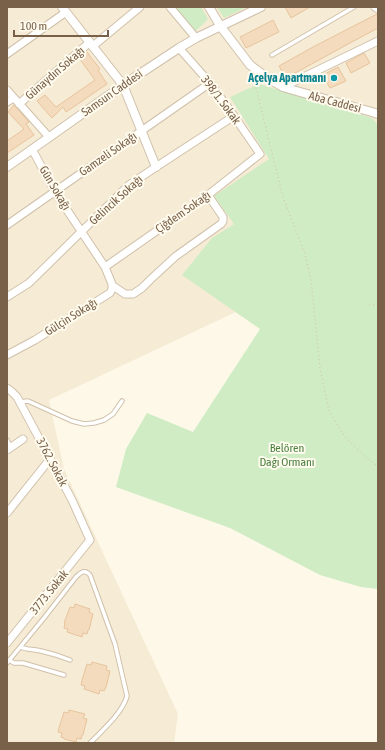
<svg xmlns="http://www.w3.org/2000/svg" width="385" height="750" font-family="'Asap Condensed',sans-serif">
<style>
.residential{fill:#f6ebd5}
.green{fill:#cfecc4}
.building{fill:#f4dbbd;stroke:#e8c49c}
.lines{fill:none;stroke-linecap:round;stroke-linejoin:round}
.service-casing{stroke:#d0c1ab;stroke-width:5.5}
.minor-casing{stroke:#d0c1ab;stroke-width:9}
.tertiary-casing{stroke:#d0c1ab;stroke-width:10}
.path{stroke:#dabe9f;stroke-width:1;stroke-dasharray:1 3;stroke-linecap:butt}
.service{stroke:#fff;stroke-width:3.5}
.minor{stroke:#fff;stroke-width:7}
.tertiary{stroke:#fff;stroke-width:8}
.culture-dot{fill:#0f9aa8;stroke:#fffbee;stroke-width:1.5}
.labels{text-anchor:middle;dominant-baseline:central;stroke-width:4;stroke-linejoin:round;paint-order:stroke}
.street-label{font-size:12px;fill:#796149;stroke:#fffbee}
.culture-label{font-size:12px;font-weight:bold;fill:#0d838f;stroke:#fffbee;text-anchor:end}
.park-label{font-size:12px;fill:#4b8041;stroke:#fffbee}
</style>
<rect width="100%" height="100%" fill="#fdf8e7"/>
<path class="residential" d="M7,7H378V247L372,248L49,400L64,469L178,714L174,743H7Z"/>
<path class="green" d="M175,7H201L208,19L196,31Z
M217,7H247L224,18Z
M259,84L372,118L378,125V589L361,587L320,575L230,528L116,487L126,449L147,413L193,432L260,329L182,275L212,238L234,224L214,196L269,159L230,97Z"/>
<path class="building" d="M285,7H310L291,18Z
M377,14H378V28L350,43L286,78L279,66L313,47Z
M273,20L279,32L246,48L240,37Z
M87,52L100,69L98,70L107,84L66,112L63,107L52,118L37,101L45,95L56,107L95,80L79,58Z
M364,53L370,63L351,73L346,63Z
M338,67L346,81L330,88L323,75Z
M14,105L29,122L26,124L34,135L7,153V141L24,129L8,112Z
M75,604L90,609L89,612L93,614L89,630H88L87,634L83,633L82,637L67,632L68,629L64,628L65,623H64L70,607L74,608Z
M92,662L107,666L106,670L110,671L106,687L104,691L100,690L99,694L84,689L85,686L81,685L82,680L87,664L91,665Z
M69,710L85,714L83,718L87,719L83,735H82L81,739L77,738L76,742L64,739V738L61,737L62,733L58,732L59,728L64,712L68,713Z"/>
<g class="lines">
<defs>
<path id="service" d="M272,55L354,7
M19,402L28,401L72,421L84,424L94,423L104,420L113,414L122,401
M7,440L11,447
M21,647C26,650 34,649 41,651C50,653 60,656 70,660
M9,660L14,663H23L64,675
M7,663L44,618L76,577C81,572 85,569 90,575L115,644L127,696C123,712 102,731 90,743"/>
<path id="minor" d="M170,7L196,38
M375,7L378,9
M93,46L140,7
M7,54L66,12
M283,87L378,41
M7,90L49,137
M7,102L14,98
M19,104L90,42
M7,225L210,83
M105,267L208,195L260,154L234,116L210,83L179,48
M113,286L125,294H133L142,288L151,279L176,256L221,224L223,221V217L208,195
M7,297L29,283L129,185L156,167L234,116
M7,355L35,340L110,293L112,289V284L105,267L55,192L32,149
M7,388L11,391L17,397L72,500L90,540L7,643
M7,450L23,439
M7,513L50,459"/>
<path id="tertiary" d="M62,7L123,85L156,167
M209,7L221,27L250,65L266,77L283,87L300,92L372,112L378,114
M7,167L123,85L179,48L196,38L261,7"/>
</defs>
<use href="#service" class="service-casing"/>
<use href="#minor" class="minor-casing"/>
<use href="#tertiary" class="tertiary-casing"/>
<path class="path" d="M253,76L283,197L305,254L311,280L320,368L329,411L345,437L368,459L378,466
M369,305H378"/>
<use href="#service" class="service"/>
<use href="#minor" class="minor"/>
<use href="#tertiary" class="tertiary"/>
</g>
<circle class="culture-dot" cx="334" cy="78" r="4"/>
<g class="labels">
<g class="street-label">
<text transform="translate(55 73) rotate(-41)">Günaydın Sokağı</text>
<text transform="translate(112 93) rotate(-35)">Samsun Caddesi</text>
<text transform="translate(221 100) rotate(53)">398/1. Sokak</text>
<text transform="translate(335 102) rotate(15)">Aba Caddesi</text>
<text transform="translate(108 154) rotate(-35)">Gamzeli Sokağı</text>
<text transform="translate(55 188) rotate(59)">Gün Sokağı</text>
<text transform="translate(116 200) rotate(-42)">Gelincik Sokağı</text>
<text transform="translate(183 212) rotate(-35)">Çiğdem Sokağı</text>
<text transform="translate(71 317) rotate(-32)">Gülçin Sokağı</text>
<text transform="translate(52 462) rotate(62)">3762. Sokak</text>
<text transform="translate(49 592) rotate(-51)">3773. Sokak</text>
</g>
<g class="culture-label">
<text x="326" y="78">Açelya Apartmanı</text>
</g>
<g class="park-label">
<text x="287" y="448">Belören<tspan x="287" dy="14">Dağı Ormanı</tspan></text>
</g>
</g>
<rect width="385" height="750" fill="none" stroke="#796149" stroke-width="16"/>
<path d="M14 30v6h94v-6" fill="none" stroke="#796149" stroke-width="2"/>
<text x="20" y="30" font-size="12" fill="#796149" stroke="#fffbee" stroke-width="3" paint-order="stroke">100 m</text>
</svg>
